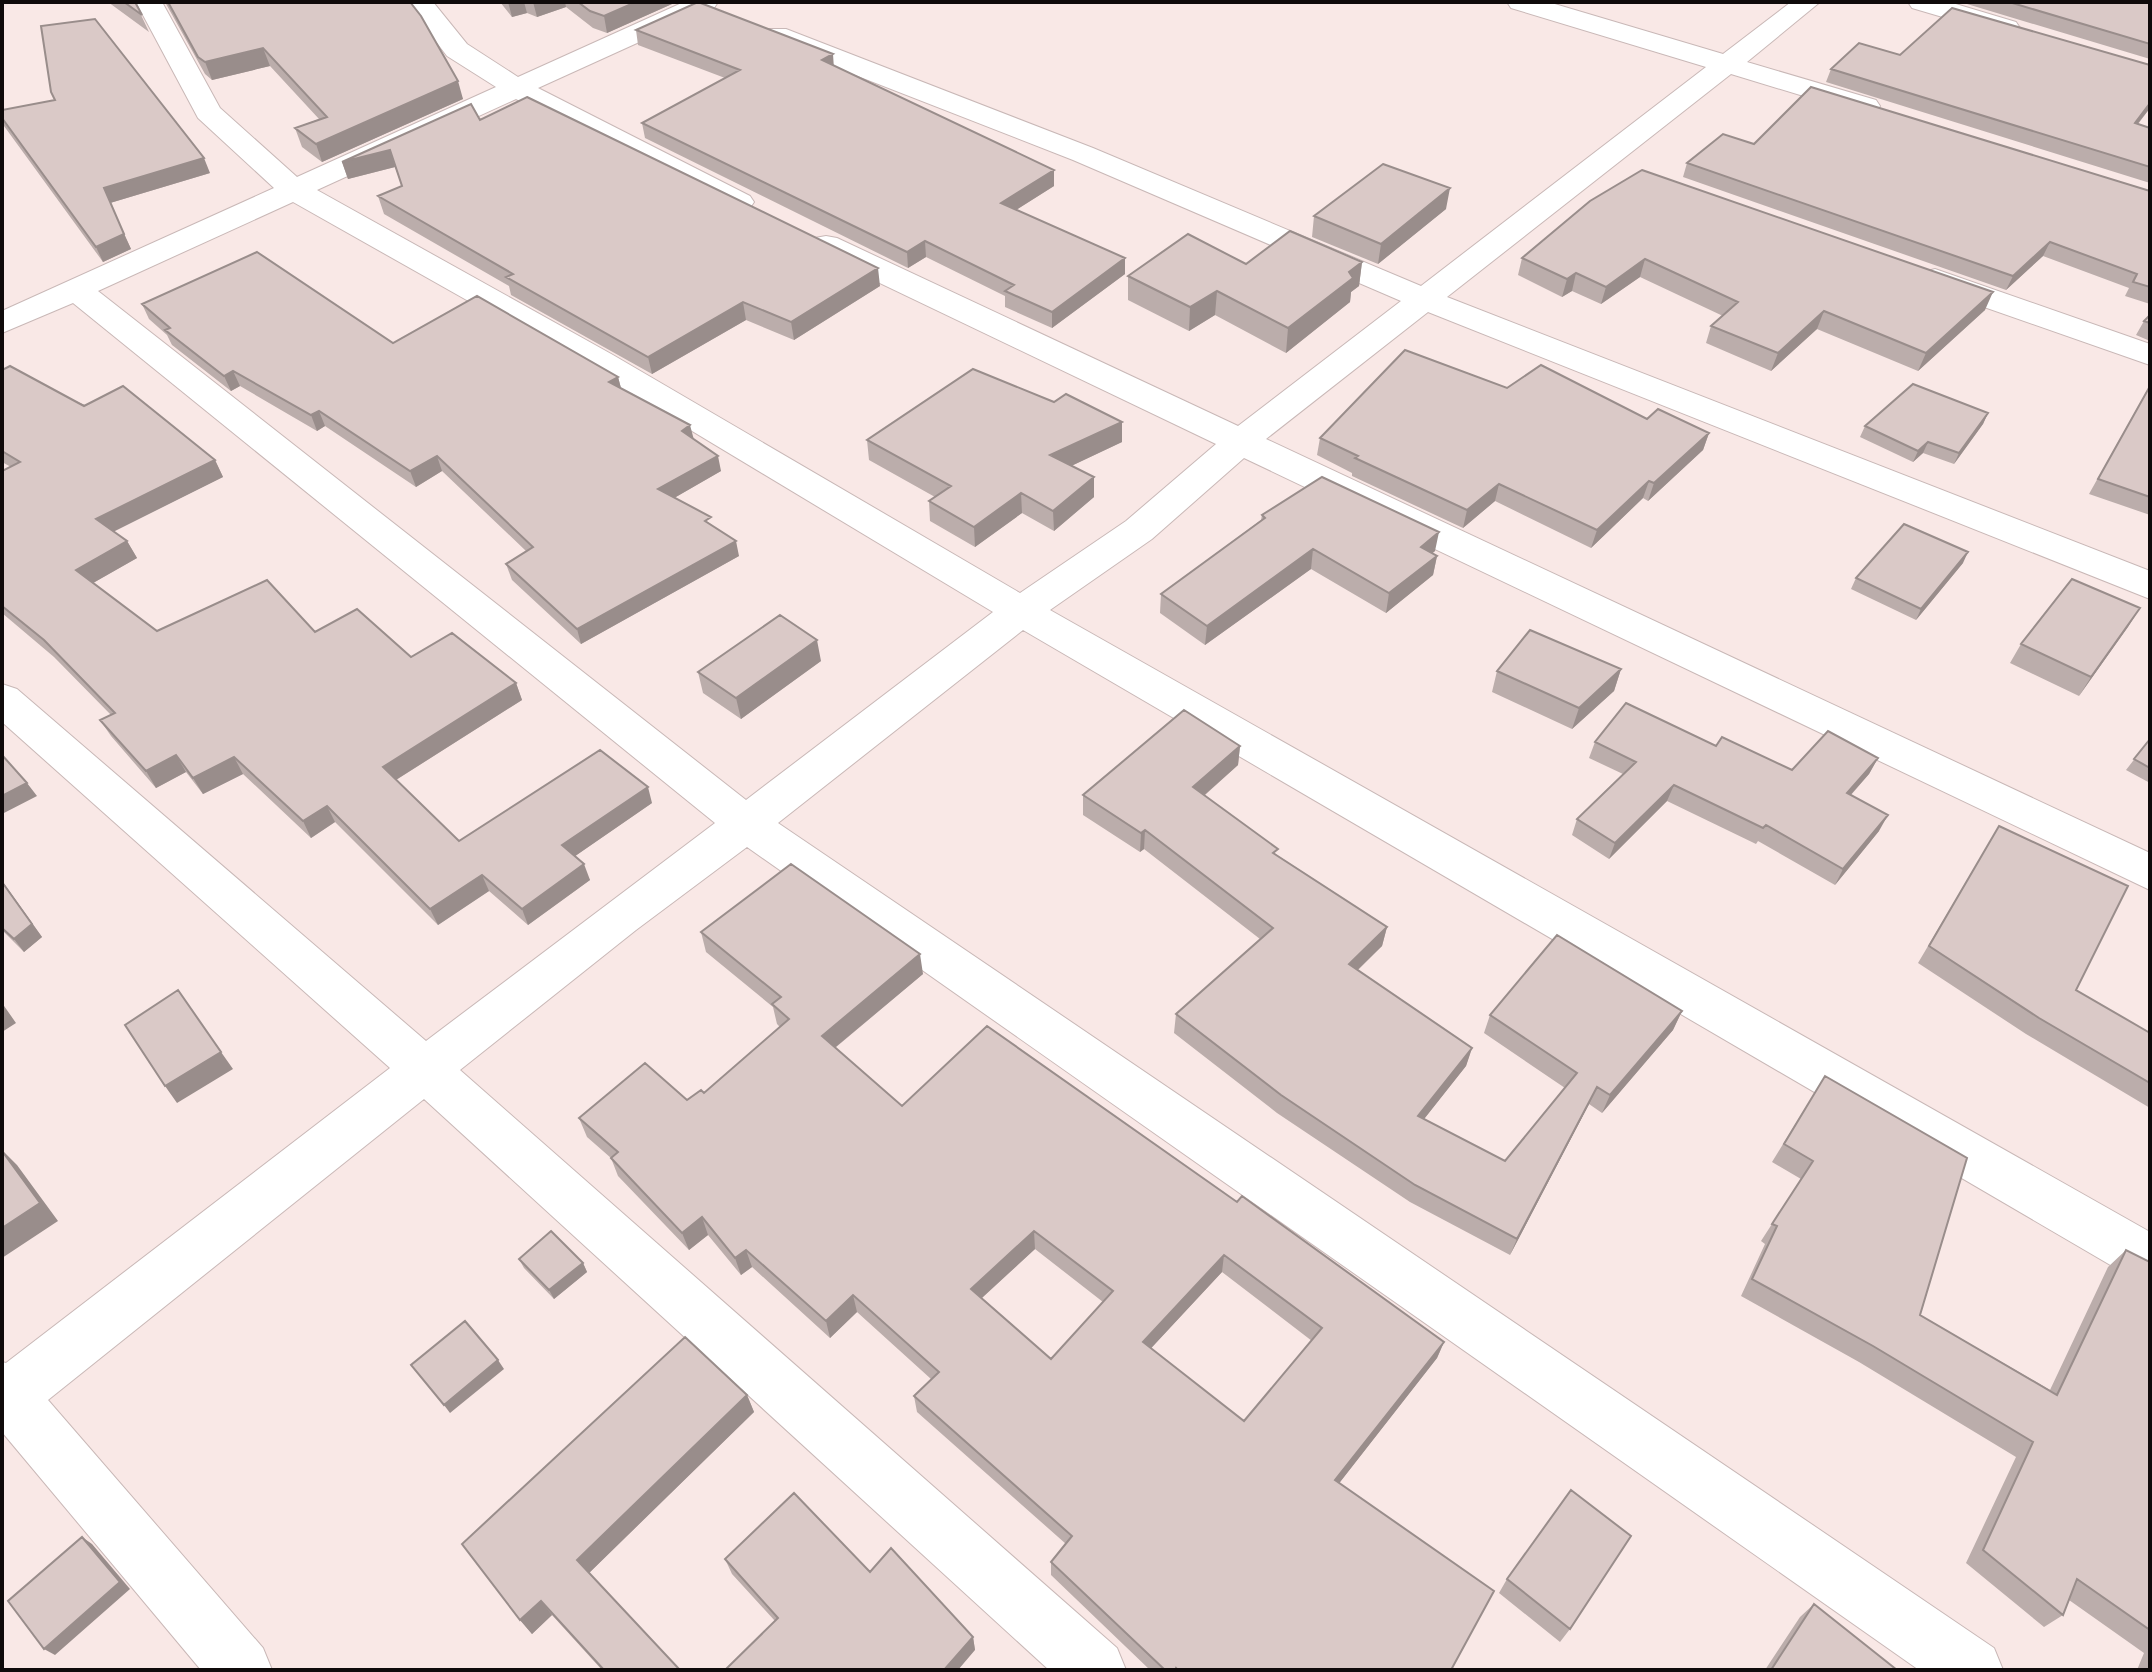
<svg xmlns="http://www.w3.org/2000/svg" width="2152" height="1672" font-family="Montserrat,sans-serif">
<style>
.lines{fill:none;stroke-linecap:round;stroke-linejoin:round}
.minor-casing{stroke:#c9b8b7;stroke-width:2}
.minor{fill:#fff;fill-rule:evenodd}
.wall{fill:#bbadab;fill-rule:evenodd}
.shaded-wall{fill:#998d8b}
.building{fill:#dac9c7;stroke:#998d8b;stroke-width:2;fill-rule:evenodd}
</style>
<rect width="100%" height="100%" fill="#f9e8e6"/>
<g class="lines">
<defs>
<path id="minor" d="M136,2H162L220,108L297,177L496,87L447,56L406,2H433L467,44L518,77L684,2H718L714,8L538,88L750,196L754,202L750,208L739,211L728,208L516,99L317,190L613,355L1020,593L1126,521L1216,444L815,252L810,245L815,238L826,236L837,238L1238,426L1401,301L1073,160L768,41L764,35L768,29H786L1093,148L1421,286L1706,67L1511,8L1507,2H1548L1723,54L1791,2H1820L1747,62L1876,100L1880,106L1876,112L1866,114L1856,112L1731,74L1447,297L2150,571V599L1428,312L1266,439L2150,853V890L1244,458L1152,539L1050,610L2150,1232V1285L2131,1277L1023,630L778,823L1994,1648L2003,1670H1919L747,847L636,930L460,1070L1117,1648L1126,1670H1049L424,1099L48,1400L263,1648L272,1670H201L2,1432V1362L6,1363L390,1068L2,722V684L17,689L426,1041L715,823L73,303L2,333V311L274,188L198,118ZM293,202L589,369L993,612L746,800L98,291Z
M1908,2H1949L2016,22L2020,28L2016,34L2007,36L1912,8Z
M1935,269L2150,344V365L1924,286L1919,279L1924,272Z"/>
</defs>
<use href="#minor" class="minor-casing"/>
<use href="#minor" class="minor"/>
</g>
<path class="wall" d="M108,2H135L149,32Z
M165,2H410L463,99L322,162L302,147L295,128L319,119L270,66L212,80L205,74Z
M500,2H671L672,4L607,33L593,28L566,7L537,17L527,13L512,17Z
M1968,2H2150V59L1967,4Z
M636,30L834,66L1054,186L1016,210L1125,258V274L1052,328L1005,307V296L926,257L908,268L645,138L642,123L725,78L638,45Z
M1900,55L2150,66V108L2138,124L2150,128V183L1826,82L1831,69Z
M2,110L210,173L110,203L131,249L103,262L4,126L2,122Z
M480,120L880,286L794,340L746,320L652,374L511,295L509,286L384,214L378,196L402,186L395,167L348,179L342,162Z
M1754,144L2150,191V304L2125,296L2129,288L2043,256L2006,290L1683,177L1687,163Z
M1590,201L1985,310L1918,371L1817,329L1771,371L1706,343L1711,326L1723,316L1640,277L1601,304L1572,291L1562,297L1518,275L1522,258Z
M1446,209L1378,264L1312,237L1314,216Z
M1362,262L1359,286L1351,292L1350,302L1286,353L1215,315L1189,331L1128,300V276L1246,264Z
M142,304L618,377L621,388L693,438L721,471L674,498L712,525L739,556L581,644L512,580L506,564L526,551L442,471L416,487L325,426L317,431L240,386L231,391L172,345L167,335L149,319Z
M2150,315V341L2136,335L2144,321Z
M2,370L215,460L223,477L113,531L127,541L137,558L93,583L157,631L315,632L516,683L522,700L396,780L459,841L652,803L575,856L590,880L528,925L489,891L438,925L335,822L311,838L243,774L203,794L186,772L156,788L111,736L100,720L111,715L54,657L2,613V471L11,467L2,462Z
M2150,385V515L2089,494Z
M1507,388L1647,419L1709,433L1703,450L1648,501L1643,498L1591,548L1495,501L1463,528L1352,476V473L1317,455L1320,438Z
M1054,402L1122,422V442L1071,466L1094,477V497L1054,531L1022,513L975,547L930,521L929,501L935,497L869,460L867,440Z
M1988,413L1983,424L1954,464L1923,453L1913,462L1860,437L1865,426Z
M1262,515L1435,551L1432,553L1437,556L1433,575L1386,613L1311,569L1205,645L1160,613L1161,594L1261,520Z
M1963,563L1916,620L1851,589L1856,578Z
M2140,608L2079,696L2010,663L2021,644Z
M821,661L741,719L703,693L698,672Z
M1621,669L1614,691L1572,729L1492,692L1497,671Z
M2150,739V783L2126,770Z
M1595,742L1716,746L1792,770L1878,758L1869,774L1851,795L1879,831L1835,885L1758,841L1756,844L1667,801L1609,859L1572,835L1577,819L1623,774L1589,758Z
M1240,746L1238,765L1205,795L1277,855L1387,927L1382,946L1358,970L1472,1048L1466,1066L1424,1119L1505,1161L1565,1088L1484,1033L1490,1015L1682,1011L1673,1030L1602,1113L1589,1104L1510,1255L1410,1202L1277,1113L1174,1033L1176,1014L1260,939L1144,849L1140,852L1083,815V795Z
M1999,826L2076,990L2150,1033V1108L2026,1034L1918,963Z
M2,881L42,937L24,952L2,930Z
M701,932L923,974L835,1048L902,1106L1237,1202L1444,1342L1437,1358L1339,1483L1451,1670H1150L1051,1575V1562L1066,1544L917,1412L914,1396L931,1379L857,1312L830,1338L752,1267L741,1275L708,1235L689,1250L618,1176L611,1158L587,1137L579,1118L687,1100L704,1093L780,1027L777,1024L773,1007L706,952ZM1035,1249L1103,1302L1051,1359L982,1298ZM1222,1272L1312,1341L1244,1421L1151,1348Z
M1825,1076L1920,1315L2050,1390L2108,1267L2126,1250L2150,1262V1670H2137L2144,1653L2069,1600L2063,1615L2044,1627L1966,1563L2016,1457L1859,1362L1741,1296L1765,1244L1761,1241L1801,1179L1772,1162Z
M519,1259L583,1263L587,1272L554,1299L524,1268Z
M747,1395L754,1412L589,1573L680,1670H602L552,1615L532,1634L520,1620Z
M725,1559L870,1572L973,1637L975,1650L775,1621L732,1574Z
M1507,1579L1570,1629L1560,1642L1499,1593Z
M1814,1604L1897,1670H1765L1800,1617Z"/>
<path class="shaded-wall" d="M508,2H524L527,13L512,17Z
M533,2H565L566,7L537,17Z
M636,2H671L672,4L607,33L604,16Z
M263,48L270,66L212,80L205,62Z
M833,54L834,69L822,60Z
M458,81L463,99L322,162L316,144Z
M2150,103V108L2128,136L2135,123Z
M390,150L395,167L348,179L342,162Z
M204,158L210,173L110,203L131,249L103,262L96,247L104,188Z
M1054,170V186L1002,219L1001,203Z
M1450,188L1446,209L1378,264L1381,244Z
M925,241L926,257L908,268L907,252Z
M2050,242L2043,256L2006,290L2013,276Z
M1125,258V274L1052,328V312Z
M1645,259L1640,277L1601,304L1606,287Z
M1362,262L1359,286L1351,292L1350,302L1286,353L1288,328L1349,272Z
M878,268L880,286L794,340L791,322Z
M1576,273L1572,291L1562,297L1567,279Z
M1217,291L1215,315L1189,331L1190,307Z
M1993,292L1985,310L1918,371L1926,353Z
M743,302L746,320L652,374L648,357Z
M1824,311L1817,329L1771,371L1778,353Z
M233,371L240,386L231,391L224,376Z
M618,377L622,392L609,382Z
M319,411L325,426L317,431L311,415Z
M1988,413L1983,424L1954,464L1959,453Z
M1122,422V442L1050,476V455Z
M690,425L694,440L682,431Z
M1709,433L1703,450L1648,501L1654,483Z
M1928,442L1923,453L1913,462L1918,451Z
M437,456L442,471L416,487L410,471Z
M718,456L721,471L662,505L658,489Z
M215,460L223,477L105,536L96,519Z
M1094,477V497L1054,531L1053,511Z
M1649,481L1643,498L1591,548L1597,530Z
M1499,484L1495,501L1463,528L1467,510Z
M1021,493L1022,513L975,547L974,527Z
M1439,532L1435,551L1417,566L1421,547Z
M127,541L137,558L86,587L76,570Z
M736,541L739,556L581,644L577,629Z
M1313,549L1311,569L1205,645L1207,626Z
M1968,552L1963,563L1916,620L1921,609Z
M1437,556L1433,575L1386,613L1389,593Z
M2140,608L2128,627L2079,696L2091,677Z
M817,640L821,661L741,719L736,698Z
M1621,669L1614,691L1572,729L1579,708Z
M516,683L522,700L391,783L383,767Z
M1240,746L1238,765L1192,806L1193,787Z
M176,755L186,772L156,788L146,771Z
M234,757L243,774L203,794L193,778Z
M1878,758L1869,774L1838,809L1847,793Z
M27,783L37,796L2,814V796Z
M1674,785L1667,801L1609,859L1615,843Z
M648,787L652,803L568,861L562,845Z
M327,806L335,822L311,838L303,821Z
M1888,815L1879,831L1835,885L1843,869Z
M1145,830L1144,849L1140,852L1141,833Z
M584,864L590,880L528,925L522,909Z
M482,875L489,891L438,925L430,909Z
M2,881L42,937L24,952L14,939Z
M1387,927L1382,946L1345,982L1349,964Z
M920,954L923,974L826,1055L822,1036Z
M2,1003L16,1023L2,1032Z
M190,1008L233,1069L177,1103L165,1086Z
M1682,1011L1673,1030L1602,1113L1610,1095Z
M1472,1048L1466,1066L1413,1133L1418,1116Z
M1597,1087L1589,1104L1510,1255L1517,1239Z
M2,1150L17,1165L58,1221L2,1258Z
M702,1217L708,1235L689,1250L682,1233Z
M1034,1231L1035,1249L973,1306L971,1289Z
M746,1250L752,1267L741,1275L735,1258Z
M1224,1255L1222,1272L1142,1358L1143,1342Z
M583,1263L587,1272L554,1299L549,1290Z
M853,1295L857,1312L830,1338L826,1321Z
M1444,1342L1437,1358L1330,1495L1335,1480Z
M498,1360L504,1369L450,1413L444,1405Z
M747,1395L754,1412L587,1575L577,1560Z
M82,1537L92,1544L130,1589L55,1655L44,1649Z
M541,1601L552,1615L532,1634L520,1620Z
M973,1637L975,1650L958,1670H944Z"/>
<path class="building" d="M124,2H135L142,15Z
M168,2H410L421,16L458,81L316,144L295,128L327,117L263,48L205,62L198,57Z
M578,2H636L604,16L590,11Z
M698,2L833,54L822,60L1054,170L1001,203L1125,258L1052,312L1005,291L1014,285L925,241L907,252L642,123L740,70L636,30Z
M2009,2H2150V44Z
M1952,8L2150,65V103L2135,123L2150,128V167L1831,69L1859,43L1900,55Z
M95,19L204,158L104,188L124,234L96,247L2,118V110L55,100L51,92L41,26Z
M1811,87L2150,191V287L2133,282L2137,274L2050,242L2013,276L1687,163L1723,134L1754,144Z
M527,97L878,268L791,322L743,302L648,357L506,277L513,274L378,196L402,186L390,150L342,162L471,104L480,120Z
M1383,164L1450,188L1381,244L1314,216Z
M1642,170L1993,292L1926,353L1824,311L1778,353L1711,326L1738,302L1645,259L1606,287L1576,273L1567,279L1522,258L1590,201Z
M1290,231L1362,262L1349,272L1353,278L1288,328L1217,291L1190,307L1128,276L1188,234L1246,264Z
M257,252L393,343L477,296L618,377L609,382L690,425L682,431L718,456L658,489L711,517L705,521L736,541L577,629L506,564L533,547L437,456L410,471L319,411L311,415L233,371L224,376L165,330L170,328L142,304Z
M2150,315V323L2144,321Z
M1405,350L1507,388L1541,365L1647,419L1658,409L1709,433L1654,483L1649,481L1597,530L1499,484L1467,510L1355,458L1358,456L1320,438Z
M10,366L84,406L123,386L215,460L96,519L127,541L76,570L157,631L267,580L315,632L357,609L411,657L452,633L516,683L383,767L459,841L600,750L648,787L562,845L584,864L522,909L482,875L430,909L327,806L303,821L234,757L193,778L176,755L146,771L100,720L115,713L44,640L2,606V471L20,462L2,451V370Z
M973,369L1054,402L1066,394L1122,422L1050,455L1094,477L1053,511L1021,493L974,527L929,501L951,486L867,440Z
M1913,384L1988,413L1959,453L1928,442L1918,451L1865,426Z
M2150,386V497L2098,479Z
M1322,477L1439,532L1421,547L1437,556L1389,593L1313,549L1207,626L1161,594L1265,518L1262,515Z
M1904,524L1968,552L1921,609L1856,578Z
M2072,579L2140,608L2091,677L2021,644Z
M780,615L817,640L736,698L698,672Z
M1530,630L1621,669L1579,708L1497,671Z
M1626,703L1716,746L1722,737L1792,770L1828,731L1878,758L1847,793L1888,815L1843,869L1766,825L1763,828L1674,785L1615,843L1577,819L1636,762L1595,742Z
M1184,710L1240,746L1193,787L1278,849L1273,853L1387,927L1349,964L1472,1048L1418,1116L1505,1161L1577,1073L1490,1015L1557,935L1682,1011L1610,1095L1597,1087L1517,1239L1415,1185L1281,1095L1176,1014L1273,928L1145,830L1141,833L1083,795Z
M2150,739V768L2134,759Z
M2,755L27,783L2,796Z
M1999,826L2128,886L2076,990L2150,1033V1083L2039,1018L1929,946Z
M791,864L920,954L822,1036L902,1106L987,1026L1237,1202L1242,1196L1444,1342L1335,1480L1494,1591L1451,1670H1178L1176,1668L1175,1670H1165L1051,1562L1072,1536L914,1396L939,1372L853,1295L826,1321L746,1250L735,1258L702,1217L682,1233L611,1158L618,1152L579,1118L645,1063L687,1100L701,1090L704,1093L789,1019L772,1004L781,997L701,932ZM1034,1231L1113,1291L1051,1359L971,1289ZM1224,1255L1322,1328L1244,1421L1143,1342Z
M2,882L32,924L14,939L2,928Z
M178,990L221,1052L165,1086L125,1025Z
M1825,1076L1967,1158L1920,1315L2057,1395L2126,1250L2150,1262V1630L2077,1579L2063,1615L1983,1550L2033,1442L1873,1346L1752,1279L1777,1226L1772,1224L1813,1161L1784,1144Z
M2,1151L40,1203L2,1228Z
M551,1231L583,1263L549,1290L519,1259Z
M465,1321L498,1360L444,1405L411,1365Z
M685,1337L747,1395L577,1560L680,1670H604L541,1601L520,1620L462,1544Z
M1571,1490L1631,1536L1570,1629L1507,1579Z
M794,1493L870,1572L891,1548L973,1637L944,1670H725L778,1618L725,1559Z
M82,1537L120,1582L44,1649L8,1601Z
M1814,1604L1897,1670H1771Z"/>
<rect width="2152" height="1672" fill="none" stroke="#0f0a0a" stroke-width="8"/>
</svg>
